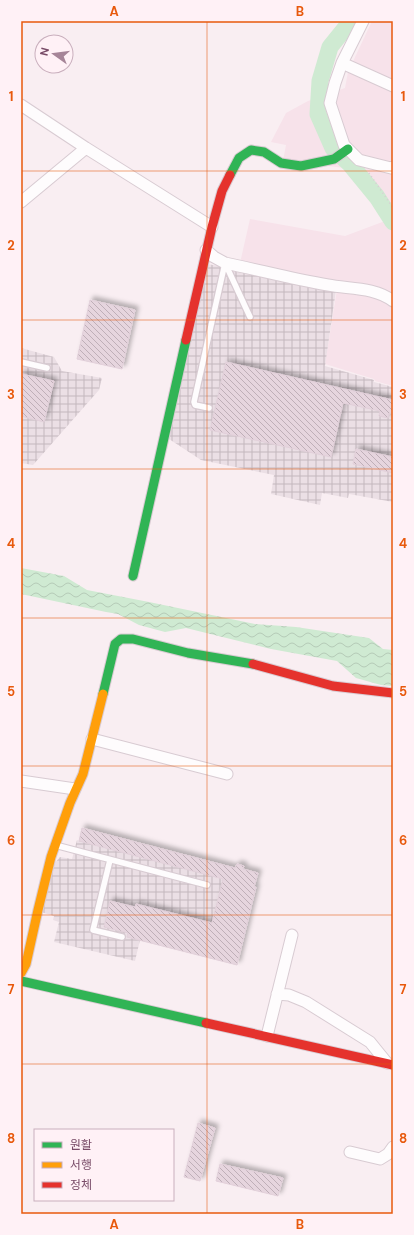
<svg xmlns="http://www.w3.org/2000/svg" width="414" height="1235" font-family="'DM Sans','Noto Sans KR',sans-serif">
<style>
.residential{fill:#f7e2ea}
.industrial{fill:url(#industrial-grid)}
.water{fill:url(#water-waves)}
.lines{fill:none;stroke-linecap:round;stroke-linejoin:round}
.river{stroke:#cfead2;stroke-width:17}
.building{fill:url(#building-back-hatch);stroke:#e2d0da;filter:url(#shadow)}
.lane-casing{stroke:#d8cbd2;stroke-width:8}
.street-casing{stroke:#d8cbd2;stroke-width:13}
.fast-casing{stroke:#d9cbd2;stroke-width:11}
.slow-casing{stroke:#d9cbd2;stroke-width:11}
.jam-casing{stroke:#d9cbd2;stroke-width:11}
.path{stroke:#d9ccd4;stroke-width:1.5;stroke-dasharray:1 3;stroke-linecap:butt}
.lane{stroke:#fefcfd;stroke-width:5.5}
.street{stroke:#fefcfd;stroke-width:11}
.fast{stroke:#30b455;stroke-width:9}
.slow{stroke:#ff9f0a;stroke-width:9}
.jam{stroke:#e5322d;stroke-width:9}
.grid{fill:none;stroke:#e8590c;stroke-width:1;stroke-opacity:0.55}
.neatline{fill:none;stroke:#e8590c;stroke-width:1.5}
.grid-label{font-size:13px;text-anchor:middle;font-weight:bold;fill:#e8590c}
</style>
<defs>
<pattern id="industrial-grid" width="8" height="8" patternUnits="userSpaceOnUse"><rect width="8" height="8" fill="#ebdfe5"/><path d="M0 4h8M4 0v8" fill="none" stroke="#c3b7bd"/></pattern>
<pattern id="water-waves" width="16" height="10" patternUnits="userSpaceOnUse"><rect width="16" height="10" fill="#cfead2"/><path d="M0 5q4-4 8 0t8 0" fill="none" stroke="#b5cab7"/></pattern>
<pattern id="building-back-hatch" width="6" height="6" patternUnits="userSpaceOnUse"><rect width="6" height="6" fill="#e6d5de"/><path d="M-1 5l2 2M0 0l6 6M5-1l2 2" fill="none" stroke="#bfafb8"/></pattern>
<filter id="shadow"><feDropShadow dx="3.5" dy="-3.5" stdDeviation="2" flood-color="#0004"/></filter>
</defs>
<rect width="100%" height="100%" fill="#f9eef2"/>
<path class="residential" d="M372,21H393V214L363,170L283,161L286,145L271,142L286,113L308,101L345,88L348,72Z
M393,218V386L375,381L374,379L325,364L338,283L240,263L250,219L345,236Z"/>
<path class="industrial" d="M208,264L336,290L325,366L374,380V382L393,387V502L349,494L348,498L322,493L320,505L271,494L274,475L201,460L169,439Z
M21,348L54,357L62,371L102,378L99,390L33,465L21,463Z
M82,828L235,868L237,864L244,866L243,869L258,873L254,887H256L237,965L140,940L135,961L54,942L59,922L53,920L54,916L41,912L52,866L60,857L72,859L77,840L79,841Z"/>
<path class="water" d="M21,568L64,576L87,590L149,602L255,624L296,627L369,638L383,649L393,650V686L381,685L356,678L337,661L271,649L186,628L165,632L139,625L118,614L106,612L21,594Z"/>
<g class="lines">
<path class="river" d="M351,21L330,47L320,81L318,114L333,148L350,164L377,197L393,222"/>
</g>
<path class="building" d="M90,300L135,310L122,369L77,359Z
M226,362L393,400V413H389L388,418L379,416L380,411L343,403L331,457L210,430Z
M21,374L54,381L44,422L21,416Z
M356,449L393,457V473L353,464Z
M82,828L235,868L237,864L244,866L243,869L258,873L254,887H256L237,965L127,937L128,933L104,927L110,901L135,907L136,904L212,923L223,879L79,841Z
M198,1123L215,1128L200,1181L184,1177Z
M220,1164L283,1178L278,1196L216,1181Z"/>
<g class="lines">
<defs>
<path id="lane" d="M225,263L250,317
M21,362L47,368
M209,408L195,405L194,402L225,263
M55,845L207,885
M110,860L93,930L122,937"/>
<path id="street" d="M363,21L342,63L335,83L330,103L344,145L359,160L391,168L393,167
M342,63L393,86
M21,105L86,148L212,227
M21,202L86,148
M206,250L214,257L225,263C259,270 293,279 328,285C349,289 375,287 393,301
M92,739L227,774
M21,781L75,789
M277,994L289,995L306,1002L370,1042L387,1063
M267,1036L292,935
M350,1152L380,1159L388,1154L393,1147"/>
<path id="fast" d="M230,175L239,158L251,150L264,152L281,163L301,166L334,159L348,149
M133,576L186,340
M103,694L115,644L121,639H133L188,653L253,664
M21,981L206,1023"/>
<path id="slow" d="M21,973L26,964L38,910L51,857L70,803L83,774L103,694"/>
<path id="jam" d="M186,340L212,227L222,191L230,175
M253,664L333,686L393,693
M206,1023L393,1065"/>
</defs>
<use href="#lane" class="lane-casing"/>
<use href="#street" class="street-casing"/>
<use href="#fast" class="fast-casing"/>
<use href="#slow" class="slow-casing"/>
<use href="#jam" class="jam-casing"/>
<path class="path" d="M369,173L393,208"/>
<use href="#lane" class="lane"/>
<use href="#street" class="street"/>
<use href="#fast" class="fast"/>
<use href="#slow" class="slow"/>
<use href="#jam" class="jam"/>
</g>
<path class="grid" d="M207,21V1214M21,171H393M21,320H393M21,469H393M21,618H393M21,766H393M21,915H393M21,1064H393"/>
<rect width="414" height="1235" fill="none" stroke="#fff1f6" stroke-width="44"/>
<rect x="34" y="1129" width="140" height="72" fill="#fff1f6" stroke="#c9afbd"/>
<rect x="42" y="1142" width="20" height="6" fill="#30b455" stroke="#c9afbd"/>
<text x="70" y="1149" font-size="12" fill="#794c68">원활</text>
<rect x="42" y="1162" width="20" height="6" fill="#ff9f0a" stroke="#c9afbd"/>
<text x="70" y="1169" font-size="12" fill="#794c68">서행</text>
<rect x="42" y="1182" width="20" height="6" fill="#e5322d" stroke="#c9afbd"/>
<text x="70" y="1189" font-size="12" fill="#794c68">정체</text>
<g transform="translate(54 54) rotate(284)"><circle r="19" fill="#fff1f6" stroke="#c9afbd"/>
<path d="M0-3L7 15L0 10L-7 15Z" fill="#a68598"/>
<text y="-6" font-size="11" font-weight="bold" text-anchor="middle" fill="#794c68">N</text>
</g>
<rect x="22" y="22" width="370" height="1191" class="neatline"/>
<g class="grid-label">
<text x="114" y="16">A</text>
<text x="300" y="16">B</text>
<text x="11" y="101">1</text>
<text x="403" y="101">1</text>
<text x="11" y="250">2</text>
<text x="403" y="250">2</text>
<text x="11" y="399">3</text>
<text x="403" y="399">3</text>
<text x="11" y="548">4</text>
<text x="403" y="548">4</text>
<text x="11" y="696">5</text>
<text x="403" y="696">5</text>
<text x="11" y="845">6</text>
<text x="403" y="845">6</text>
<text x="11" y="994">7</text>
<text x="403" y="994">7</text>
<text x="11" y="1143">8</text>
<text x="403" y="1143">8</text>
<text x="114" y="1229">A</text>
<text x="300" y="1229">B</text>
</g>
</svg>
